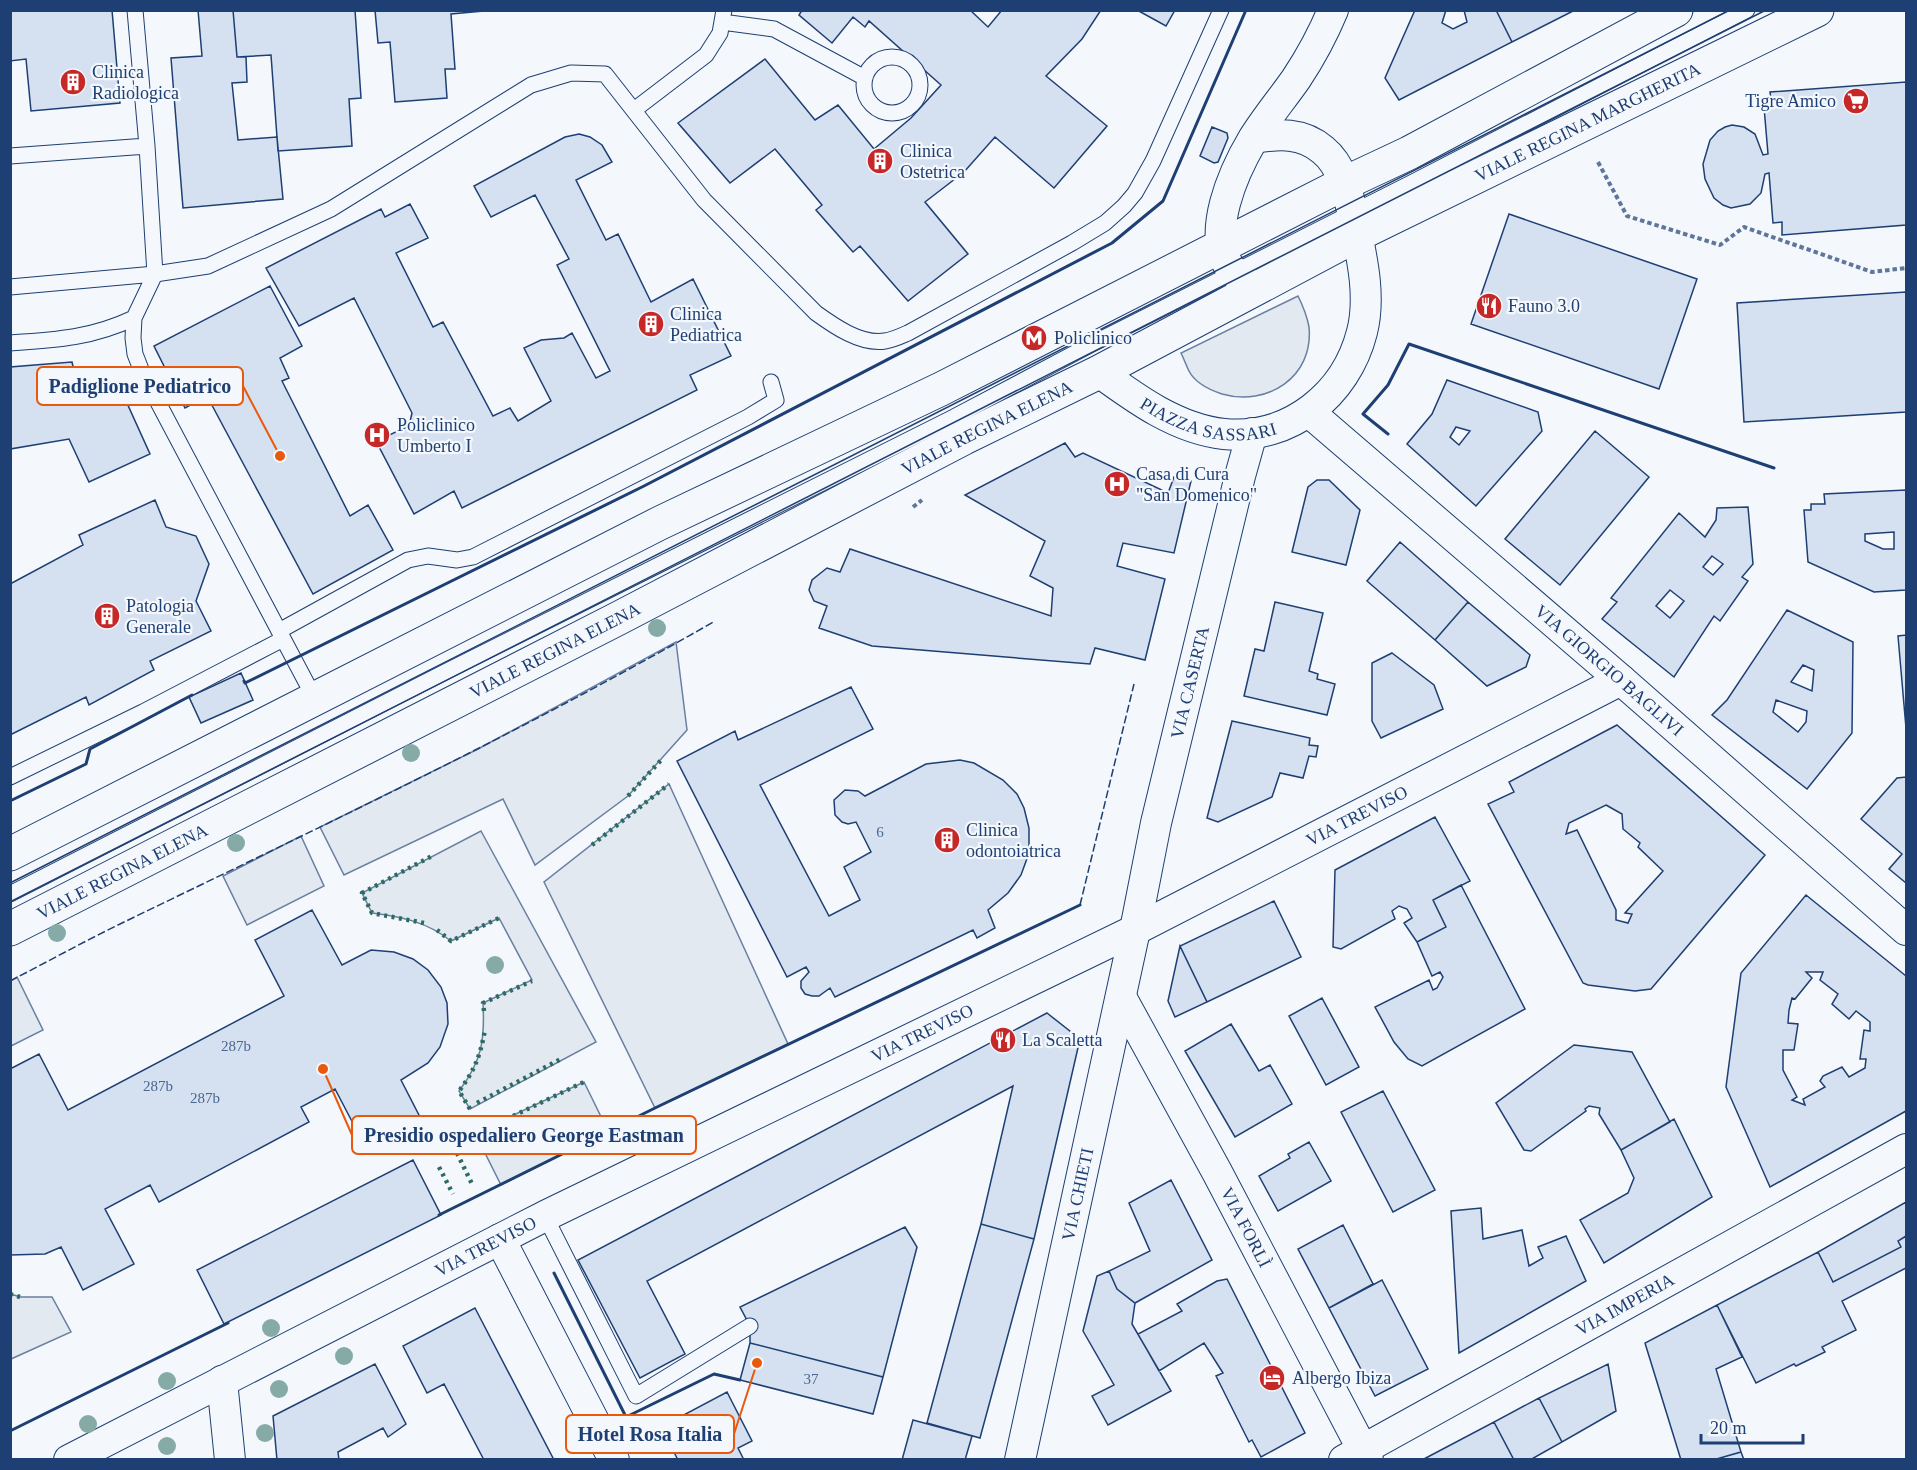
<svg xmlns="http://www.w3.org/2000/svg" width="1917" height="1470" font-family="Georgia,serif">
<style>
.green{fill:#e3e9f0;stroke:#687fa3;stroke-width:1.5}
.building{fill:#d5e0f0;stroke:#1d3f73;stroke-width:1.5;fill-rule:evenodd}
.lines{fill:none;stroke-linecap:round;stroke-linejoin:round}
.service-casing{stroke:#1d3f73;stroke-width:17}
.minor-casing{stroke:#1d3f73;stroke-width:32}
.secondary-casing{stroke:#1d3f73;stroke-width:35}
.path{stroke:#5e769c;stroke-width:4;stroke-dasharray:4.5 3;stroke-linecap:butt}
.service{stroke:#f4f7fb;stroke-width:15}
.minor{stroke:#f4f7fb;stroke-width:30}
.secondary{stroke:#f4f7fb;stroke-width:33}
.tram{stroke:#1d3f73;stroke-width:1.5}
.hedge{stroke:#2c6c60;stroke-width:4.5;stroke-dasharray:3 4.5;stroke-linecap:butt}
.fence{stroke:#1d3f73;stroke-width:1.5;stroke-dasharray:8 3;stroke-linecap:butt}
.wall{stroke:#1d3f73;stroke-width:3}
.tree{fill:#86aba6}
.labels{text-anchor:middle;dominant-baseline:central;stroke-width:4.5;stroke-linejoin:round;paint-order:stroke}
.number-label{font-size:15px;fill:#4b6792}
.poi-label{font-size:18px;fill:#1d3f73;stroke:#f4f7fb;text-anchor:start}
.street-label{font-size:18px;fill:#1d3f73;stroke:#f4f7fb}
.leader{fill:none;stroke:#e8590c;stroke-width:2}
.callout-dot{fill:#e8590c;stroke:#f4f7fb;stroke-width:2}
.callout{fill:#f4f7fb;stroke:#e8590c;stroke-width:2}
.callout-label{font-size:20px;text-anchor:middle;font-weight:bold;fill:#1d3f73}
</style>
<rect width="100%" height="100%" fill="#f4f7fb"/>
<path class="green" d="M1298,296C1303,306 1307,316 1309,327C1314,377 1267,407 1222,394C1210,390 1195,383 1189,371C1186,365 1184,359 1181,353Z
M676,642L687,730L628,796L535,865L503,799L344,875L320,827L478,749Z
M669,784L788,1044L655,1108L544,882Z
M481,831L596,1042L470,1109L459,1091C482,1061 485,1040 483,1003L532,980L499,918L451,941C427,922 403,917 372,913L362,893Z
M301,836L324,886L247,925L223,876Z
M17,977L43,1030L11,1046V981Z
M584,1082L608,1131L501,1185L475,1133Z
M11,1294L20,1297H52L71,1332L11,1359Z"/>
<path class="building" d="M10,10H112L120,103L31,111L26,59L10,61Z
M198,10H233L237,57H246L247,82L232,83L238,140L277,137L283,199L183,208L171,58L202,56Z
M233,10H355L361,98L349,99L352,146L278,151L271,55L237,57Z
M375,10H495L451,14L455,69H445L447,98L395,102L390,42L378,43Z
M802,10H970L988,27L1002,10H1101L1082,39L1046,76L1107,126L1054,188L995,137L964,172L925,202L968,254L908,301L860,246L853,252L816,210L822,205L775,149L730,183L678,123L765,59L815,120L838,105L874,149L911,118L941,85L869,21L865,27L853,17L832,43L799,15Z
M1137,10H1175L1166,26Z
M1415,10H1446L1442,23L1453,29L1467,22L1464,10H1496L1512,42L1399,100L1385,78Z
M1496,10H1575L1512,42Z
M1906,82V225L1782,235V222L1773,223L1769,173L1765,174L1761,193L1750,204L1731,208L1723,205L1714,198L1705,179L1703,164L1710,140L1718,131L1725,127L1732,125L1744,127L1755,134L1763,155L1768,154L1764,107L1772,106L1770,92Z
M1212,127L1227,133L1228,138L1218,162L1214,163L1200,156Z
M579,134L590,137L602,145L612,162L576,180L606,240L618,234L651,302L693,279L731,356L690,375L697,390L462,508L454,491L414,514L376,441L409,426L412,413L354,298L299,326L266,268L381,209L385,217L410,204L428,238L396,253L433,327L443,322L493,416L510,408L518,421L551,401L524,348L541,340L564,338L572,333L596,378L610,371L557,265L569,259L535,195L491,217L474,186L565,137Z
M1509,214L1697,279L1659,389L1471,324Z
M270,286L302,346L280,358L289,378L282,381L350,516L368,505L393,550L313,594L207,396L185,408L154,346Z
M1906,292V412L1744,422L1737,303Z
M72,362L74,371L106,367L109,394L121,390L150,454L89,482L69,439L10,449V367Z
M1447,380L1538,412L1542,431L1476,506L1407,444L1432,414ZM1456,427L1470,431L1459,445L1450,437Z
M1595,431L1649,477L1560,585L1505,539Z
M1065,443L1075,457L1083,453L1168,493L1174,477L1191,481L1174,553L1123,543L1117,566L1165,579L1145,660L1095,648L1090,664L872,646L819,628L827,606L814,601L809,590L812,580L827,568L840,572L850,549L1051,616L1053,588L1030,576L1045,541L965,495Z
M1317,480H1329L1360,510L1346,565L1292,552L1308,487Z
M1906,490V590L1874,592L1808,562L1804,510H1811V504H1825L1824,494ZM1894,532V549H1883L1865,541V534Z
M155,500L166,527L196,536L209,564L196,601L211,631L150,661L154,670L89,705L86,697L10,735V584L83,545L79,535Z
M1748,507L1753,564L1742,577L1748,581L1720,621L1714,616L1674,677L1602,619L1617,602L1611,598L1679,513L1705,537L1716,520L1717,508ZM1712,556L1723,564L1713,575L1703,567ZM1670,590L1684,601L1670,618L1656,606Z
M1400,542L1468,602L1435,640L1367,581Z
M1275,602L1323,613L1309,671L1318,674L1317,679L1335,684L1327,715L1244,696L1255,649L1264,651Z
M1468,602L1530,655L1526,667L1487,686L1435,640Z
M1787,610L1853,642L1852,733L1807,789L1712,715L1727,700ZM1803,665L1814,670L1812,691L1791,682ZM1776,700L1807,711L1806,722L1798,732L1773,712Z
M1906,635V728L1898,636Z
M1392,653L1434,685L1443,709L1381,738L1372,721V663Z
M241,673L253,700L201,723L189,697Z
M851,687L873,729L760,785L829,916L860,900L844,867L871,852L856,822L848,824L842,822L835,815L834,800L845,790L858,791L865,796L926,764L960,760L974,763L1003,780L1017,794L1024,808L1029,828V853L1021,875L1008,893L988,910L995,928L977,938L973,930L835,997L830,988L819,996H812L805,994L801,988V981L809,972L806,967L787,977L677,761L735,731L738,740Z
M1232,721L1310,738L1309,745L1318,746L1316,757L1309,756L1303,778L1280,773L1272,797L1218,822L1207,818Z
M1617,725L1765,855L1651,989L1635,991L1588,985L1583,983L1488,804L1514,792L1509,782ZM1606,805L1622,814L1623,829L1640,843L1638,847L1663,871L1625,913L1632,914L1628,923L1616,920V910L1577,830L1566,834L1569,823Z
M1906,777V883L1889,869L1902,854L1861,819L1897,778Z
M1435,817L1470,881L1433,900L1446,927L1417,942L1404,923L1412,918L1407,909L1399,906L1392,911L1395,919L1341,949L1333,947L1335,870Z
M1461,885L1525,1009L1422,1066L1408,1059L1394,1042L1375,1007L1429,980L1433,990L1437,988L1443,977L1440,972L1432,976L1417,942L1446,927L1433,900Z
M1806,895L1906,976V1111L1770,1187L1726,1087L1741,973ZM1806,972H1823L1820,980L1838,994L1832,1004L1849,1019L1856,1011L1870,1022V1031L1864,1030L1860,1059H1866L1865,1068L1849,1077L1842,1067L1823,1076L1820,1081L1825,1087L1803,1099L1805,1105L1792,1100L1797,1097L1783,1070V1050H1794L1798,1024L1788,1023L1789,1010L1792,998L1795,999L1812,978Z
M1274,901L1301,957L1207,1002L1180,946Z
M312,910L342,965L371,950L394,952L413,959L428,970L441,987L447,1003L448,1024L440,1047L428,1063L401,1080L422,1121L367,1150L335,1089L301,1107L309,1122L159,1202L150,1185L105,1209L134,1264L83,1290L61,1247L45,1254L10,1255V1069L39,1054L68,1110L284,996L255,940Z
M1180,946L1207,1002L1175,1017L1168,1001Z
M1322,998L1359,1067L1326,1085L1289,1016Z
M1047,1013L1080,1039L1034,1239L981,1224L1013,1086L647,1281L685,1354L640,1378L578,1260Z
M1231,1024L1259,1071L1270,1065L1292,1104L1235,1137L1185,1051Z
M1574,1045L1632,1052L1670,1122L1621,1150L1599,1114L1600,1108L1589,1106L1585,1109L1586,1111L1531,1151L1524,1150L1496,1103Z
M1383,1091L1435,1190L1393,1212L1341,1112Z
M1674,1119L1712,1197L1604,1263L1580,1220L1628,1193L1634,1178L1621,1150Z
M1309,1142L1331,1181L1278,1211L1259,1176L1290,1158L1288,1154Z
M413,1160L441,1215L224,1324L197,1270Z
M1171,1180L1212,1260L1135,1303L1117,1289L1109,1271L1150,1251L1129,1203Z
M1906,1202V1236L1898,1241L1901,1247L1833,1282L1818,1252Z
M1481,1208L1483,1239L1522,1230L1529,1266L1543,1258L1538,1247L1566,1236L1586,1281L1459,1353L1451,1211Z
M981,1224L1034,1239L980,1438L927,1423Z
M1343,1225L1373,1284L1329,1308L1298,1249Z
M905,1227L917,1247L883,1377L750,1343V1326L740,1307Z
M1906,1236V1268L1842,1301L1856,1330L1822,1347L1825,1352L1796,1366L1794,1364L1756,1383L1717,1305L1818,1252L1833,1282L1901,1247L1898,1241Z
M1109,1271L1117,1289L1135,1303L1132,1324L1171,1391L1108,1425L1092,1396L1114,1385L1083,1331L1097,1276Z
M1227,1279L1305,1433L1261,1457L1252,1440L1249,1442L1216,1376L1223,1373L1204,1343L1159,1371L1138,1334L1182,1311L1177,1304L1217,1281Z
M1382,1280L1428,1369L1375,1396L1329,1308Z
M1717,1305L1742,1357L1716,1369L1741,1452L1713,1460H1681L1645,1343Z
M475,1308L554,1460H484L444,1384L427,1393L403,1346Z
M750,1343L883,1377L873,1414L740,1380Z
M375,1364L406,1424L388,1437L383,1428L338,1452L339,1460H277L273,1416Z
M1608,1364L1616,1411L1562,1442L1539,1398Z
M727,1392L752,1441L738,1448L744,1460H678L661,1427Z
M1539,1398L1562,1442L1530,1460H1514L1494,1422Z
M913,1420L972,1436L965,1460H902Z
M1494,1422L1514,1460H1422Z
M1741,1452L1744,1460H1713Z"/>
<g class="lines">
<defs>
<path id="service" d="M135,10L147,146L155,274L134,318L133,338L135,354L142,372L315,699
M722,22L774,29L865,78
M864 85a28 28 0 1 1 56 0a28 28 0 1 1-56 0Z
M634,110L706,55L720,33L724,10
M10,156L147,146
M10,287L155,274L208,266L331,209L531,85L571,73L605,74L704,200L816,313C834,326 861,345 885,341C893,340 901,336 908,333L1072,243L1105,223L1124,206L1135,193L1153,161L1221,10
M10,343C56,340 92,338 134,318
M279,631L408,560L428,556L457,560L473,557L748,417L776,400L771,382
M10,777L143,712L283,639
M10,894L447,671L954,417L1090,345L1413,182L1747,10
M545,1216L636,1396L750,1326"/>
<g id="minor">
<path d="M1257,287C1248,283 1238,277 1231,269C1205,234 1234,171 1253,139C1266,118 1282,99 1296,79C1310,58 1323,34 1333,10"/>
<path id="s1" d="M1099,372C1136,399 1177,429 1224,434C1290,440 1346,395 1362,332C1371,297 1362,258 1355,224C1349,198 1344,167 1323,150C1302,132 1279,134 1254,138"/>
<path id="s2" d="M1309,412L1621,680L1906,930"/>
<path id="s3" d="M1121,997L1217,1172L1368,1460"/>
<path d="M500,1239L614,1460"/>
<path d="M222,1381L230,1460"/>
<path id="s4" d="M69,1460L545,1216L1135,930L1621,680"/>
<path id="s5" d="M1020,1460L1135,930L1156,823L1240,476L1252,433"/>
<path id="s6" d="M1344,1460L1906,1149"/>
</g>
<g id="secondary">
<path d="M10,854L660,523L941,389L1345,183L1409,153L1676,10"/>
<path id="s7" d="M10,929L619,618L964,438L1099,372L1357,235L1817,10"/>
</g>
</defs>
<use href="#service" class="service-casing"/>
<use href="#minor" class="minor-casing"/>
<use href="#secondary" class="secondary-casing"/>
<path class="path" d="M1598,162L1627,216L1720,245L1744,227L1872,272L1906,268
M913,507L922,500"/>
<use href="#service" class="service"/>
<use href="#minor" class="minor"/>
<use href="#secondary" class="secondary"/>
<path class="tram" d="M10,883L1730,10
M10,902L1766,10"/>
<path class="hedge" d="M628,796L662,759
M592,845L669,784
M424,923L372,913L362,893L432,856
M437,930L451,941L499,918
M484,1011L483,1003L532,981
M477,1103L561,1059
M470,1109L459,1091C475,1070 480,1056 485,1030
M486,1129L584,1082
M457,1153L473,1186
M439,1167L453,1194
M10,1294L20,1297"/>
<path class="fence" d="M1080,905L1134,684
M10,981C47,962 83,942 120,924C320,827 522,732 715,621"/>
<path class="wall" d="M1388,434L1363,414L1388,385L1409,344L1774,468
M244,681L245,683L644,486L1112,243L1163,201L1246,10
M10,801L86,764L90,749L192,695
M439,1215L655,1108L1080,905
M554,1273L626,1417L714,1374L740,1380
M10,1431L228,1323"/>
</g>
<g class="tree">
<circle cx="657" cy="628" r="9"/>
<circle cx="411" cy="753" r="9"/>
<circle cx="236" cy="843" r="9"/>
<circle cx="57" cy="933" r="9"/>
<circle cx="495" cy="965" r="9"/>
<circle cx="271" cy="1328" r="9"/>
<circle cx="344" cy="1356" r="9"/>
<circle cx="167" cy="1381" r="9"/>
<circle cx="279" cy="1389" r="9"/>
<circle cx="88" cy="1424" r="9"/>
<circle cx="265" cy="1433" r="9"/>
<circle cx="167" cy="1446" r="9"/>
</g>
<defs>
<symbol id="building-disc" viewBox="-11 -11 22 22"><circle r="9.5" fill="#c62828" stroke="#f4f7fb"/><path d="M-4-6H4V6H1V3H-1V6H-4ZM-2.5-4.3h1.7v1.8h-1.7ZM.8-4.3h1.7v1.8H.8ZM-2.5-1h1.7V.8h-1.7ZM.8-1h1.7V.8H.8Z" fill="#fff"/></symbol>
<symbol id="supermarket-disc" viewBox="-11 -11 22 22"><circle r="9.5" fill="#c62828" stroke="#f4f7fb"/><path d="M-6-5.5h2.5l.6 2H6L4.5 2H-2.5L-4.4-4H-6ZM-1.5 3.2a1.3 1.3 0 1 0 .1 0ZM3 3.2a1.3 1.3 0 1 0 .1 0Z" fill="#fff"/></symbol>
<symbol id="restaurant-disc" viewBox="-11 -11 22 22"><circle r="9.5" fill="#c62828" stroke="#f4f7fb"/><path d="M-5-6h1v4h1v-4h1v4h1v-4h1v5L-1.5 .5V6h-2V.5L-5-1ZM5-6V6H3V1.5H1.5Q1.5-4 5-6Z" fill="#fff"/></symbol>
<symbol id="metro-disc" viewBox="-11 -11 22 22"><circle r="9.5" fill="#c62828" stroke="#f4f7fb"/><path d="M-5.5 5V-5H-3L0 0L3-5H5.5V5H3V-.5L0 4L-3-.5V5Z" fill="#fff"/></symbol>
<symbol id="hospital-disc" viewBox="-11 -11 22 22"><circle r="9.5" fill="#c62828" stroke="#f4f7fb"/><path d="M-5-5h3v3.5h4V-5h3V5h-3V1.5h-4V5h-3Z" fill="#fff"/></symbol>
<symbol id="hotel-disc" viewBox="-11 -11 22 22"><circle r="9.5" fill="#c62828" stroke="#f4f7fb"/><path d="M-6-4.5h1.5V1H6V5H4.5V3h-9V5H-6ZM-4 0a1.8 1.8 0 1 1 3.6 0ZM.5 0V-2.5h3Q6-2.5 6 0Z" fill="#fff"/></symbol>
</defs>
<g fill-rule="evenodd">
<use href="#building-disc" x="58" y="67" width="30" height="30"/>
<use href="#supermarket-disc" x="1841" y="86" width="30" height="30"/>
<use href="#building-disc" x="865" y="146" width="30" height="30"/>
<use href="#restaurant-disc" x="1474" y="291" width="30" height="30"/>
<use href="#building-disc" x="636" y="309" width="30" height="30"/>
<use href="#metro-disc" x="1019" y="323" width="30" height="30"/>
<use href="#hospital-disc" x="362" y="420" width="30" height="30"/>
<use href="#hospital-disc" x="1102" y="469" width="30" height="30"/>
<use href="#building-disc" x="92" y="601" width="30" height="30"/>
<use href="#building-disc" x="932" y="825" width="30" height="30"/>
<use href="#restaurant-disc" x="988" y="1025" width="30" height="30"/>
<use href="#hotel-disc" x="1257" y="1363" width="30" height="30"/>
</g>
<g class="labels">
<g class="number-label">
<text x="880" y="832">6</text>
<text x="236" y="1046">287b</text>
<text x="158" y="1086">287b</text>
<text x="205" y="1098">287b</text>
<text x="811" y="1379">37</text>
</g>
<g class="poi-label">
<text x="92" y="72">Clinica<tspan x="92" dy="21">Radiologica</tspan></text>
<text x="1836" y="101" text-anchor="end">Tigre Amico</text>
<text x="900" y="151">Clinica<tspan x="900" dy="21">Ostetrica</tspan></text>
<text x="1508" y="306">Fauno 3.0</text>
<text x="670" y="314">Clinica<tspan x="670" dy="21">Pediatrica</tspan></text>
<text x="1054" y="338">Policlinico</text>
<text x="397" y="425">Policlinico<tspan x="397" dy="21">Umberto I</tspan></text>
<text x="1136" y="474">Casa di Cura<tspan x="1136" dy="21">"San Domenico"</tspan></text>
<text x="126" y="606">Patologia<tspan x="126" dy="21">Generale</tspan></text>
<text x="966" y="830">Clinica<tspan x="966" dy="21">odontoiatrica</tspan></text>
<text x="1022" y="1040">La Scaletta</text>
<text x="1292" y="1378">Albergo Ibiza</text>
</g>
<g class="street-label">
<text stroke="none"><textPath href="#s7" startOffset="1772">VIALE REGINA MARGHERITA</textPath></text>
<text stroke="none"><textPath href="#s1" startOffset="123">PIAZZA SASSARI</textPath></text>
<text stroke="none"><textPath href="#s7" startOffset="1098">VIALE REGINA ELENA</textPath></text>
<text stroke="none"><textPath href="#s7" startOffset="612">VIALE REGINA ELENA</textPath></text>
<text stroke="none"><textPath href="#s2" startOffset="396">VIA GIORGIO BAGLIVI</textPath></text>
<text stroke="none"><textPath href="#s5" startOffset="796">VIA CASERTA</textPath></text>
<text stroke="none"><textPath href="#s4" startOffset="1440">VIA TREVISO</textPath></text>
<text stroke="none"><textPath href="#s7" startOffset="126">VIALE REGINA ELENA</textPath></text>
<text stroke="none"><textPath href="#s4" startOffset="954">VIA TREVISO</textPath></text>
<text stroke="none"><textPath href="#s5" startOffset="272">VIA CHIETI</textPath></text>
<text stroke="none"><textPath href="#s3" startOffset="262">VIA FORLÌ</textPath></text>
<text stroke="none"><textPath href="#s4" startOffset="468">VIA TREVISO</textPath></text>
<text stroke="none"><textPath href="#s6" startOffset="321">VIA IMPERIA</textPath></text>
</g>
</g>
<path class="leader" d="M280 456L243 386M323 1069L352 1135M757 1363L734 1434"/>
<g class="callout-dot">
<circle cx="280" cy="456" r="6"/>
<circle cx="323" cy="1069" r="6"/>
<circle cx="757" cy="1363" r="6"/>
</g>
<g class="callout">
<rect x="37" y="367" width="206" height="38" rx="6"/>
<rect x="352" y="1116" width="344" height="38" rx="6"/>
<rect x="566" y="1415" width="168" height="38" rx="6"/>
</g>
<g class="callout-label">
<text x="140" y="393">Padiglione Pediatrico</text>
<text x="524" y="1142">Presidio ospedaliero George Eastman</text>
<text x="650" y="1441">Hotel Rosa Italia</text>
</g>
<rect width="1917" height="1470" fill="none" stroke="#1d3f73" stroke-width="24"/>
<path d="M1701 1434v9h102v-9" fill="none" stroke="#1d3f73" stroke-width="3"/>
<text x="1710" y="1434" font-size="18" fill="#1d3f73" stroke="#f4f7fb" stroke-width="4.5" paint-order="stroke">20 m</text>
</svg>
